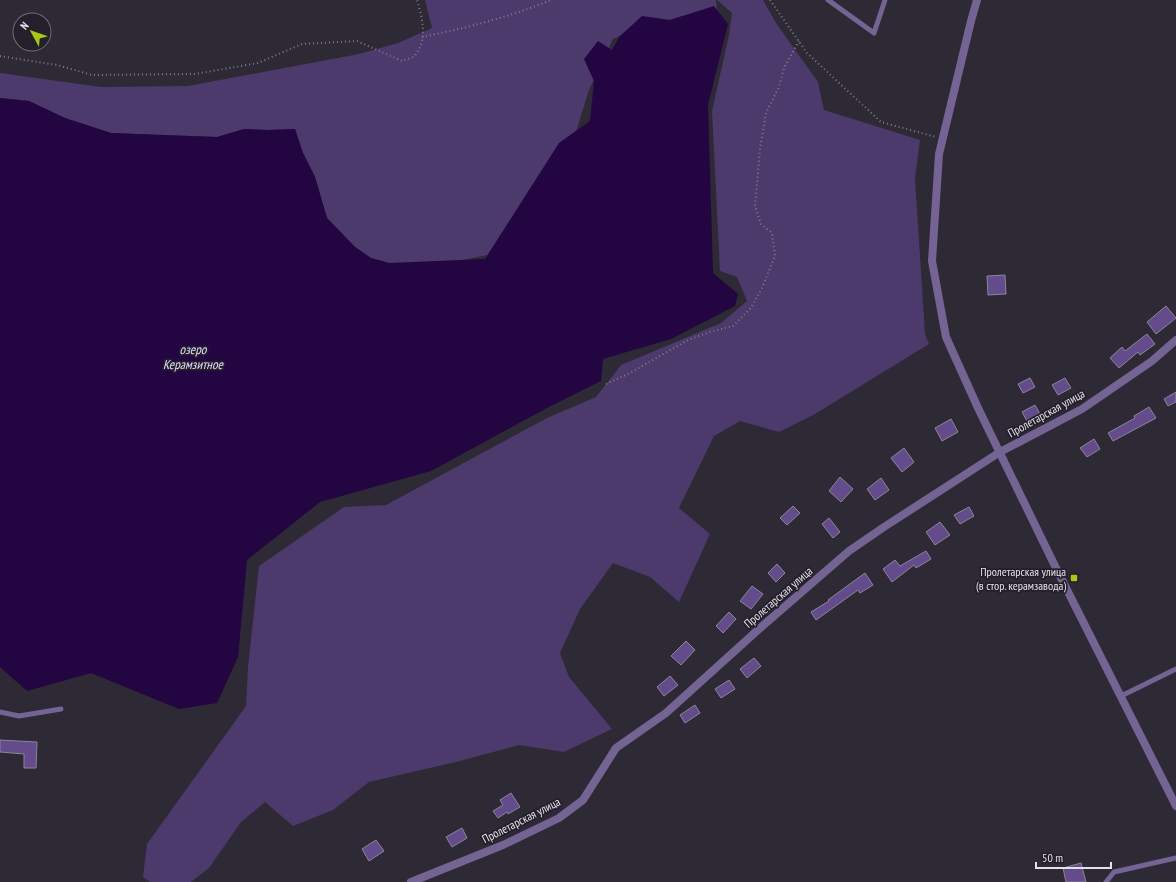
<svg xmlns="http://www.w3.org/2000/svg" width="1176" height="882" font-family="'PT Sans Narrow',sans-serif">
<style>
.green{fill:#4c3a6c}
.water{fill:#230542}
.building{fill:#634b8c;stroke:#8b8795}
.lines{fill:none;stroke-linecap:round;stroke-linejoin:round}
.path{stroke:#807c86;stroke-width:2;stroke-dasharray:1 3;stroke-linecap:butt}
.service{stroke:#746493;stroke-width:5}
.minor{stroke:#746493;stroke-width:8}
.tertiary{stroke:#746493;stroke-width:8}
.poi-dot{fill:#abc716;stroke:#231f2b;stroke-width:1.5}
.labels{text-anchor:middle;dominant-baseline:central;stroke-width:3.5;stroke-linejoin:round;paint-order:stroke}
.street-label{font-size:12px;fill:#e4e1e9;stroke:#231f2b}
.poi-label{font-size:12px;fill:#e4e1e9;stroke:#231f2b;text-anchor:end}
.water-label{font-size:13px;font-style:italic;fill:#e4d8ff;stroke:#231f2b}
</style>
<rect width="100%" height="100%" fill="#2d2935"/>
<path class="green" d="M425,0H716L718,20L682,16L670,20L646,24L613,39L589,90L566,164L497,253L449,263H389L371,258L355,247L327,218L315,177L303,153L295,129L268,130L245,129L217,137L111,133L65,118L29,101L0,98V73L101,87L188,86L359,54L398,43L432,28Z
M717,0H763L776,23L818,82L824,110L920,140L915,178L925,334L929,344L815,414L779,432L740,421L714,436L679,508L710,534L679,602L650,577L613,563L580,609L560,653L569,677L612,729L564,752L519,745L456,762L369,782L333,810L293,826L265,802L241,822L209,868L191,882H150L143,877L147,844L246,706L248,667L259,566L344,507L386,505L547,418L596,397L621,365L721,323L747,301L737,277L720,271L712,111L729,35L732,13Z"/>
<path class="water" d="M714,6L728,24L708,105L713,273L738,294L735,306L671,339L603,359L601,381L545,409L431,471L320,502L247,560L238,657L217,703L179,709L91,673L27,691L0,667V98L29,101L65,118L111,133L217,137L244,129L268,130L295,129L303,153L315,177L327,218L355,247L371,258L389,263L485,259L559,143L590,121L594,81L584,59L598,41L612,50L620,36L642,16L670,20Z"/>
<path class="building" d="M1005,275L1006,294L988,295L987,276Z
M1166,306L1176,318L1156,334L1147,322Z
M1147,334L1155,344L1140,355L1138,352L1119,368L1110,358L1122,347L1125,351Z
M1030,378L1035,387L1023,393L1018,384Z
M1065,378L1071,388L1058,395L1052,385Z
M1176,392V402L1168,406L1164,399Z
M1035,405L1040,414L1027,421L1022,412Z
M1149,407L1156,418L1113,441L1108,433L1135,418L1134,416Z
M951,419L958,432L942,441L935,428Z
M1094,439L1100,449L1087,457L1080,448Z
M904,448L914,462L902,472L891,458Z
M840,477L853,489L841,502L829,491Z
M881,478L889,490L875,500L867,489Z
M793,506L800,513L787,525L780,518Z
M969,507L974,516L960,524L954,515Z
M829,518L840,532L833,538L822,524Z
M940,522L950,535L935,545L926,532Z
M926,551L931,559L916,568L914,565L892,582L883,569L895,560L900,566Z
M777,564L785,573L776,582L768,573Z
M865,573L873,585L860,593L858,590L816,620L811,612L829,601L828,600Z
M752,586L763,594L751,609L740,601Z
M729,612L736,619L723,633L716,626Z
M686,641L695,650L681,665L671,656Z
M754,658L761,666L747,678L740,669Z
M670,676L678,685L664,696L657,687Z
M729,680L735,689L721,698L715,689Z
M695,705L700,713L685,723L680,715Z
M0,740L37,742L36,768H24V754L0,752Z
M511,793L520,807L508,814L507,812L498,818L493,811L503,805L500,800Z
M462,828L467,838L452,847L446,837Z
M376,840L384,851L369,861L362,849Z
M1081,863L1086,882H1066L1063,868Z"/>
<g class="lines">
<path class="path" d="M770,0L807,53L881,122L936,137
M422,37C466,28 510,17 551,0
M0,56L57,65L92,75L195,74L258,63L302,44L357,41L402,61C407,59 414,58 416,54C428,39 422,17 417,0
M606,384L628,374L688,340L710,332L733,326L751,308L762,288L775,256L772,233L761,224L755,206L760,149L766,113L779,87L784,68L799,41"/>
<path class="service" d="M828,0L874,33L885,0
M1121,696L1176,669
M0,712L19,716L61,709
M1106,882L1114,872L1176,858"/>
<path class="minor" d="M411,882L503,845L559,818L583,800L616,748L666,713L759,629L849,551L884,527L1000,452"/>
<path class="tertiary" d="M977,0L971,21L939,154L932,261L946,337L978,408L1054,564L1176,806
M1000,452L1082,409L1152,361L1176,340"/>
</g>
<rect class="poi-dot" x="1070" y="574" width="8" height="8" rx="2"/>
<g class="labels">
<g class="street-label">
<text transform="translate(1046 413) rotate(-29)">Пролетарская улица</text>
<text transform="translate(778 597) rotate(-41)">Пролетарская улица</text>
<text transform="translate(521 820) rotate(-27)">Пролетарская улица</text>
</g>
<g class="poi-label">
<text x="1066" y="571">Пролетарская улица<tspan x="1066" dy="14">(в стор. керамзавода)</tspan></text>
</g>
<g class="water-label">
<text x="193" y="349">озеро<tspan x="193" dy="15">Керамзитное</tspan></text>
</g>
</g>
<g transform="translate(32 32) rotate(310)"><circle r="19" fill="#231f2b" stroke="#706d77"/>
<path d="M0-3L7 15L0 10L-7 15Z" fill="#abc716"/>
<text y="-6" font-size="11" font-weight="bold" text-anchor="middle" fill="#e4e1e9">N</text>
</g>
<path d="M1036 862v6h75v-6" fill="none" stroke="#e4e1e9" stroke-width="2"/>
<text x="1042" y="862" font-size="12" fill="#e4e1e9" stroke="#231f2b" stroke-width="3" paint-order="stroke">50 m</text>
</svg>
